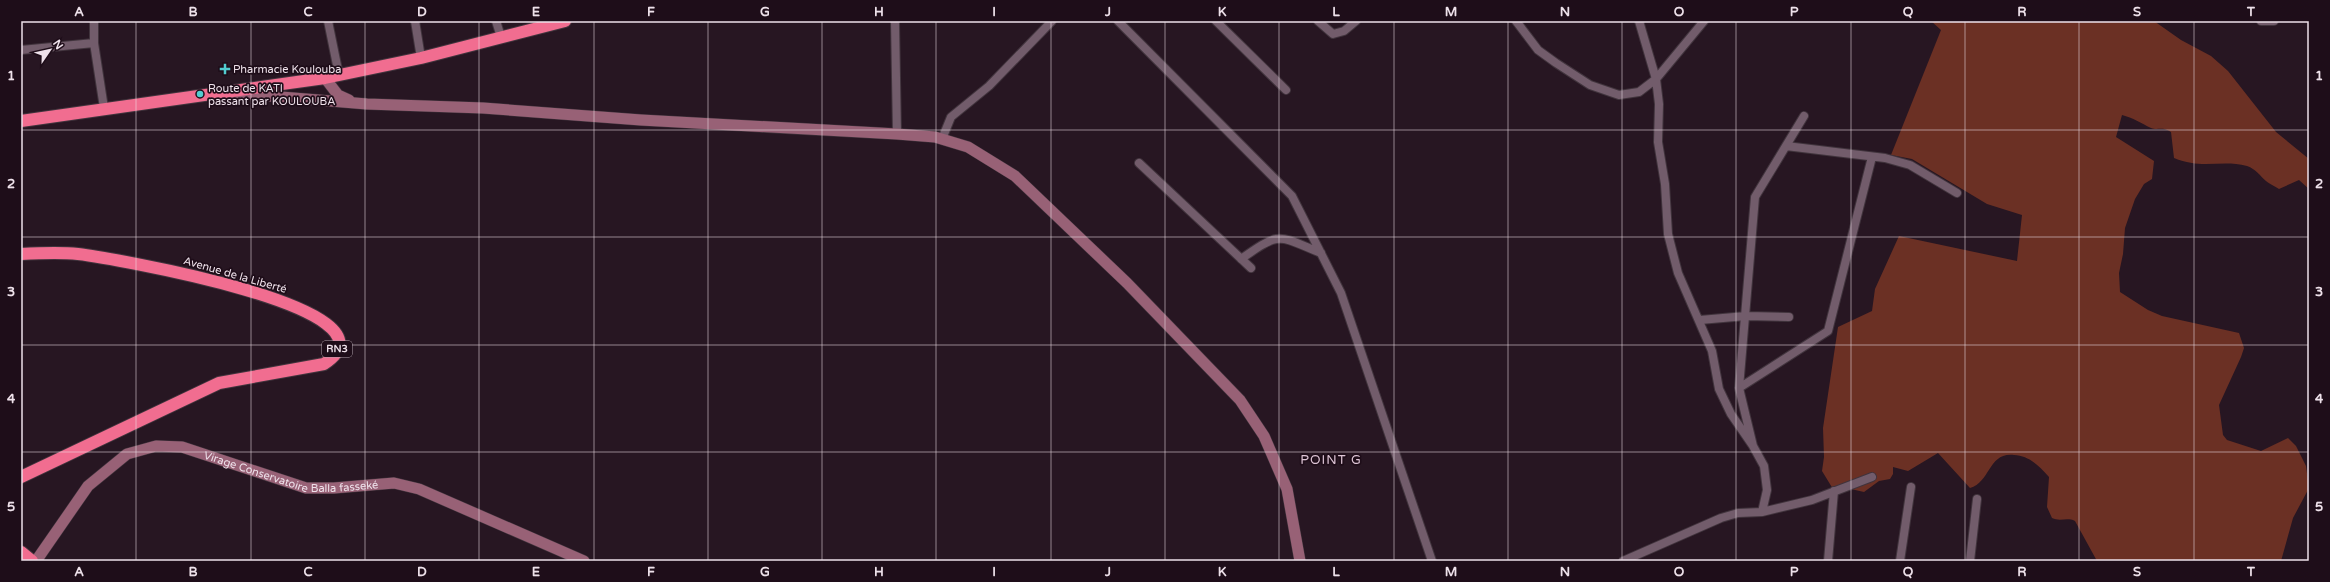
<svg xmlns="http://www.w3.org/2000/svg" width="2330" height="582" font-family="'Varela Round',sans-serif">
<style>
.green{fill:#6b3024}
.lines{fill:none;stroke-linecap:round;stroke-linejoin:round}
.street-casing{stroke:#41343d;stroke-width:10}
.secondary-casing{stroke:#41343d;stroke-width:12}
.highway-casing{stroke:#41343d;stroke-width:14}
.street{stroke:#725c6b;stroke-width:8}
.secondary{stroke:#986176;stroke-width:11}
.highway{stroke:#f16d90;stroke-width:12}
.grid{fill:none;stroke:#eee1ea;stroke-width:1;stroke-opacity:0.55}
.poi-dot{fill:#52ccd0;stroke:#1e0d19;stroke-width:1.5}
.labels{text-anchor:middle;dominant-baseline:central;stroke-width:3.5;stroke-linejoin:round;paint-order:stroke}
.shield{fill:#1e0d19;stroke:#b0a1ab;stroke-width:1}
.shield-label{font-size:10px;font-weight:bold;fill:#eee1ea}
.poi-label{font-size:11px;fill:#eee1ea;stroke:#1e0d19;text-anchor:start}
.street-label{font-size:11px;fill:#eee1ea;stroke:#1e0d19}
.quarter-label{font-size:13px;letter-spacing:1px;fill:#dec5d6;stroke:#1e0d19}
.neatline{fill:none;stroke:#eee1ea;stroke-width:1.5}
.grid-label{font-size:13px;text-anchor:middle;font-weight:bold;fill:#eee1ea}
</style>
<rect width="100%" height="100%" fill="#271622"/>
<path class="green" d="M1931,21H2154L2181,40L2211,56L2228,71L2276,132L2309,159V189L2299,180L2279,189C2275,186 2269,184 2266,181C2260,176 2256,169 2247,166C2221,159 2203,170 2174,158L2171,132C2161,126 2158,131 2151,128C2141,123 2133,118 2122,115L2116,137L2154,161L2152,179L2144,184L2135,199L2125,228L2123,254L2119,273L2120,292L2148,310L2162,316L2239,333L2244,348L2241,357L2219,405L2223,435L2227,440L2261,451L2288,438L2296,446L2306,466L2309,488L2293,518L2281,561H2097L2075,521C2067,517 2060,522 2052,518L2047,507L2049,477C2039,466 2030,456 2014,455C1988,452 1991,482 1970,488L1938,453L1908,471L1893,467V474L1890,479L1879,481L1864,492L1842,487L1833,489L1822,471L1824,457L1823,428L1838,327L1872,311L1875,289L1899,236L2017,261L2022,215L1987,204L1912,159L1891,155L1941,30Z"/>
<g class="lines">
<defs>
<path id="street" d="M94,21V43L104,108
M328,21L339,75
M415,21L421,58
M496,21L501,37
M895,21L897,134
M1118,21L1292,196L1341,293L1432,561
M1216,21L1286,90
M1318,21L1333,34L1344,31L1356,21
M1516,21L1538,50L1556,63L1590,85L1619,95L1639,92L1656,79L1704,21
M1639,21L1656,79L1659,104L1658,142L1665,184L1668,234L1678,273L1712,351L1719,389L1731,414L1753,446
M2261,21H2274
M21,50L94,43
M942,139L951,117L989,86L1052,21
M1786,146L1885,158L1910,165L1957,193
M1139,163L1251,268
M1241,259C1281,231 1277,235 1321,253
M1700,320L1746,316L1789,317
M1739,388L1828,331L1872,157
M1762,512L1767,490L1764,466L1753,446L1739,388L1755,197L1804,116
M1623,561L1721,518L1738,513L1762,512L1812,500L1872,477
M1828,561L1834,491
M1900,561L1911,487
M1970,561L1977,499"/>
<g id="secondary">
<path d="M325,78L338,95L349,100"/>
<path d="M233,93L367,104L483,108L641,120L897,134L935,137L968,147L1015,176L1127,283L1240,400L1264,436L1287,489L1300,561"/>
<path id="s1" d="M36,561L88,486L127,454L156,446L182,447L306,488H334L394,483L419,489L584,561"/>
</g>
<path id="highway" d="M21,121L325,78L421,58L565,21
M21,254C40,253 59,252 78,254C104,257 411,308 324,364L219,383L21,477
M21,552L32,561"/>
</defs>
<use href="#street" class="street-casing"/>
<use href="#secondary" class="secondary-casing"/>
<use href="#highway" class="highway-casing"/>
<use href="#street" class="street"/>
<use href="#secondary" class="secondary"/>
<use href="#highway" class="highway"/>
</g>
<path class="grid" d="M136,21V561M251,21V561M365,21V561M479,21V561M594,21V561M708,21V561M822,21V561M936,21V561M1051,21V561M1165,21V561M1279,21V561M1394,21V561M1508,21V561M1622,21V561M1736,21V561M1851,21V561M1965,21V561M2079,21V561M2194,21V561M21,130H2309M21,237H2309M21,345H2309M21,452H2309"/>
<g class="poi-dot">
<path d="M223 63h4v4h4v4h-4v4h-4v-4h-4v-4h4z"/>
<circle cx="200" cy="94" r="4"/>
</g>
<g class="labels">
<rect class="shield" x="322" y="341" width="30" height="16" rx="3"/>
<g class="shield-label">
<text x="337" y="349">RN3</text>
</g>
<g class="poi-label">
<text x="233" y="69">Pharmacie Koulouba</text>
<text x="208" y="88">Route de KATI<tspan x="208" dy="13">passant par KOULOUBA</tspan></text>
</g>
<g class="street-label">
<text transform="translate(235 275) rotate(16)">Avenue de la Liberté</text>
<text stroke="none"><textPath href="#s1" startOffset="311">Virage Conservatoire Balla fasseké</textPath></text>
</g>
<g class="quarter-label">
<text x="1331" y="460">POINT G</text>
</g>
</g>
<rect width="2330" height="582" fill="none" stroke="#1e0d19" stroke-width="44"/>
<g transform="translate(50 50) rotate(56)" stroke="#1e0d19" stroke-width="3" paint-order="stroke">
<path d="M0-3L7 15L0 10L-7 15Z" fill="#eee1ea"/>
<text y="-6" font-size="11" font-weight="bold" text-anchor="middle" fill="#eee1ea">N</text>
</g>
<rect x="22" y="22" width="2286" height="538" class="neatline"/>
<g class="grid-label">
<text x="79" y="16">A</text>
<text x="193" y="16">B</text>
<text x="308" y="16">C</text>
<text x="422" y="16">D</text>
<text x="536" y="16">E</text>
<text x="651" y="16">F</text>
<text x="765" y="16">G</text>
<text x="879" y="16">H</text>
<text x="994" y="16">I</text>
<text x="1108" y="16">J</text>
<text x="1222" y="16">K</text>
<text x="1336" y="16">L</text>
<text x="1451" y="16">M</text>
<text x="1565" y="16">N</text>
<text x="1679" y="16">O</text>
<text x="1794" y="16">P</text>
<text x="1908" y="16">Q</text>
<text x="2022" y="16">R</text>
<text x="2137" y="16">S</text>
<text x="2251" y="16">T</text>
<text x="11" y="80">1</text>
<text x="2319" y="80">1</text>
<text x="11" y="188">2</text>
<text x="2319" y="188">2</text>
<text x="11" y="296">3</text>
<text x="2319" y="296">3</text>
<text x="11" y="403">4</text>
<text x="2319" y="403">4</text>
<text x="11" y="511">5</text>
<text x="2319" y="511">5</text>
<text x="79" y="576">A</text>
<text x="193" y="576">B</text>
<text x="308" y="576">C</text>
<text x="422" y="576">D</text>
<text x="536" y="576">E</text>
<text x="651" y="576">F</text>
<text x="765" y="576">G</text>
<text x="879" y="576">H</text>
<text x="994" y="576">I</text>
<text x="1108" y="576">J</text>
<text x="1222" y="576">K</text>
<text x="1336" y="576">L</text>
<text x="1451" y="576">M</text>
<text x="1565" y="576">N</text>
<text x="1679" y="576">O</text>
<text x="1794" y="576">P</text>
<text x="1908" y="576">Q</text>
<text x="2022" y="576">R</text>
<text x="2137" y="576">S</text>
<text x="2251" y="576">T</text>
</g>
</svg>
